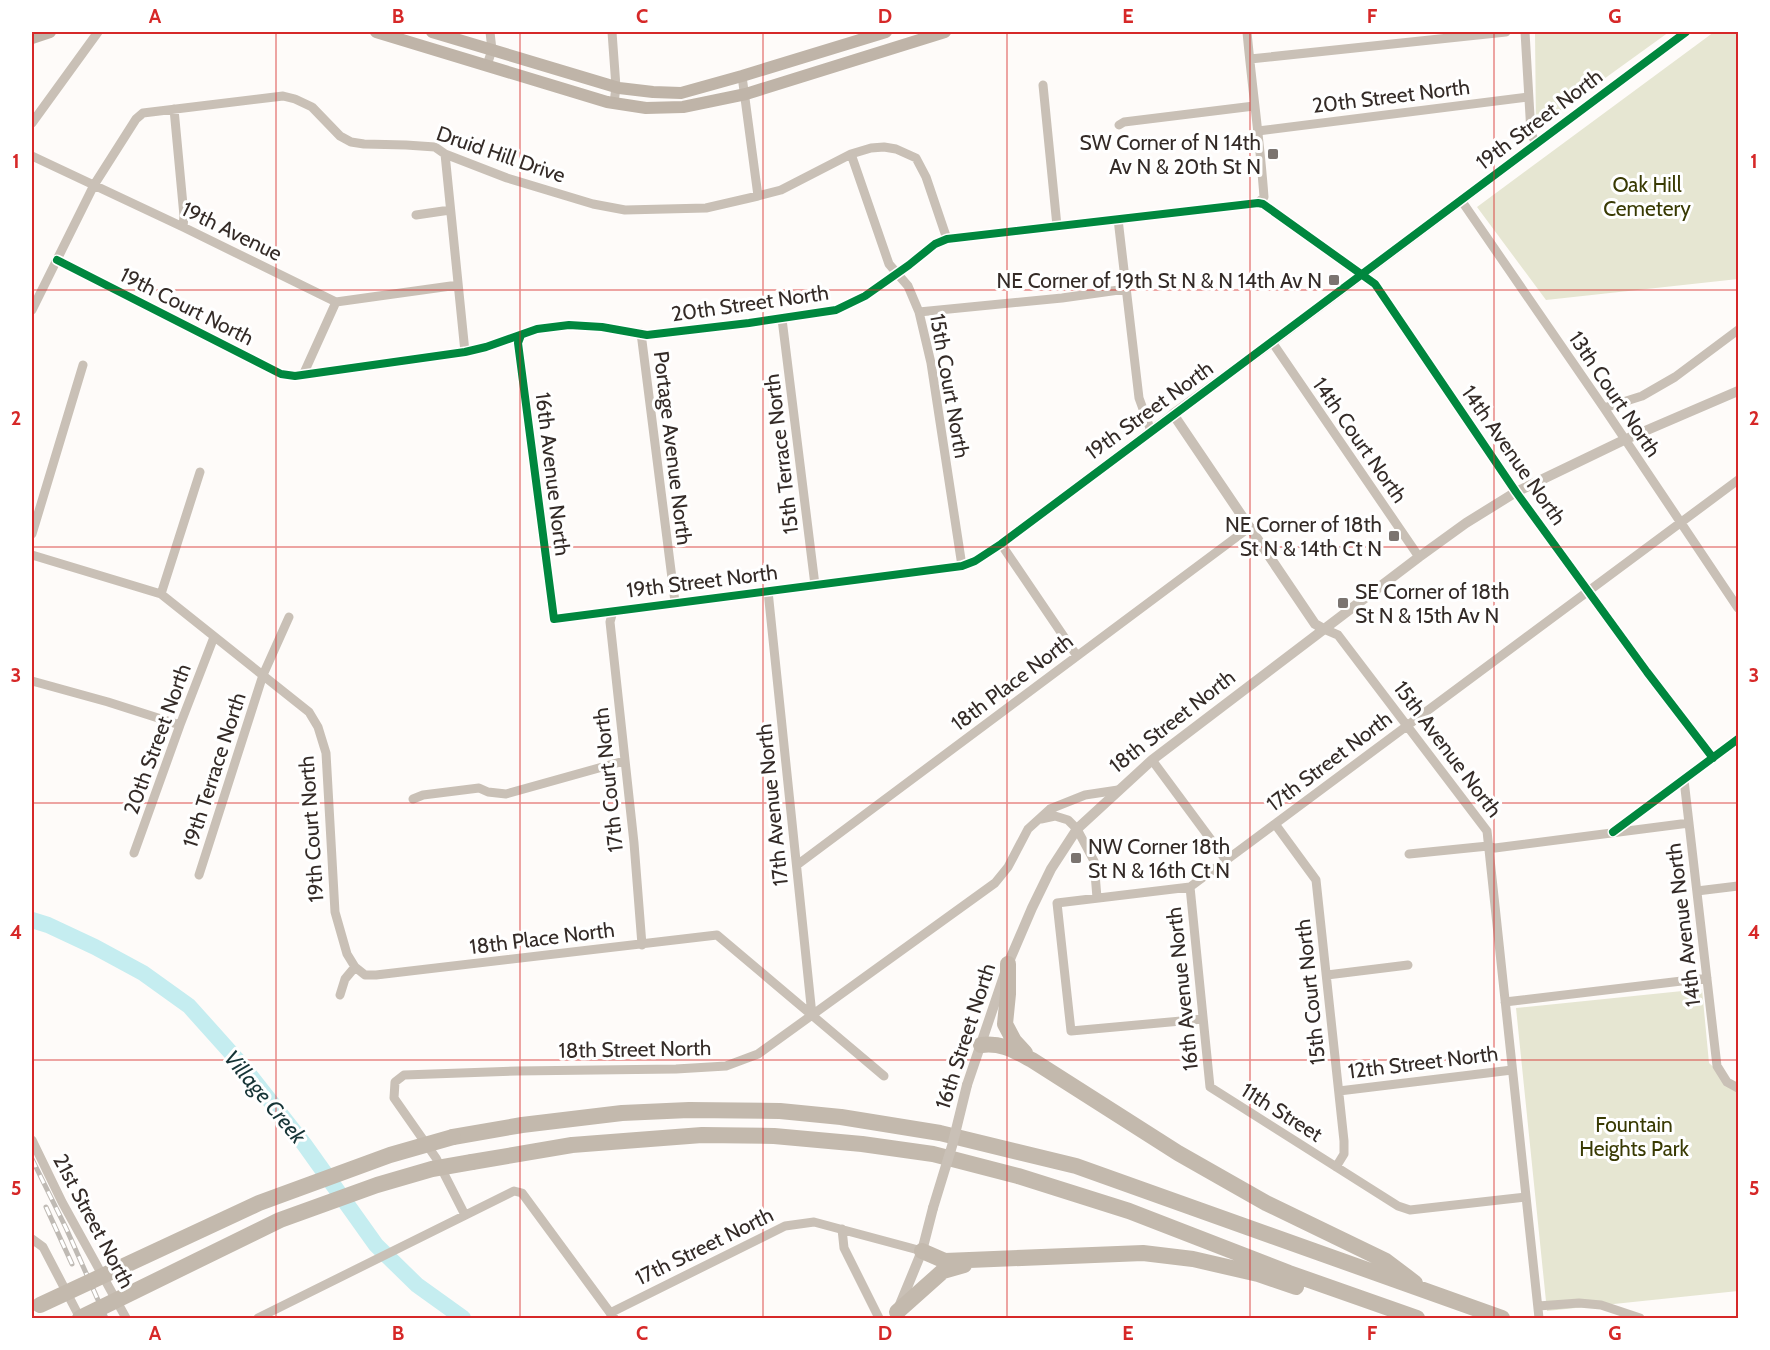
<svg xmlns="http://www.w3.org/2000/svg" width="1770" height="1350" font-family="Cabin,sans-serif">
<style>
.green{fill:#e6e6d2}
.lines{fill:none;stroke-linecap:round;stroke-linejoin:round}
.river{stroke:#c5edf0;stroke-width:16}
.minor{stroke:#c9c0b6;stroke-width:9}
.tertiary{stroke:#c9c0b6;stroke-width:10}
.secondary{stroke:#bfb4a8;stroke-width:12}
.motorway{stroke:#c3b9ad;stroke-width:16}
.rail-casing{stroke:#bfbab4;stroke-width:5}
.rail{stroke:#fff;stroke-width:3;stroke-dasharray:9;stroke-linecap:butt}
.tertiary-bridge{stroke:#c9c0b6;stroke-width:10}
.motorway-bridge{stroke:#c3b9ad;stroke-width:16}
.cycleway-casing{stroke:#fff;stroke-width:11}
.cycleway{stroke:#00873e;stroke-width:8}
.grid{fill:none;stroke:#d62828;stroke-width:1.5;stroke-opacity:0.55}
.poi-dot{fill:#7b7470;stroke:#fff;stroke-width:2}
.labels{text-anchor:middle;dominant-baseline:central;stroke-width:6;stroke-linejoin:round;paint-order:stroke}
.street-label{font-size:21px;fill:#342b27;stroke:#fff}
.poi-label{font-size:21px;fill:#342b27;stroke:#fff;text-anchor:end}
.park-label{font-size:21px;fill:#393a03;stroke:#fff}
.water-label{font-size:22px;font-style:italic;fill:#163436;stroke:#fff}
.neatline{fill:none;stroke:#d62828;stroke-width:2}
.grid-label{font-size:20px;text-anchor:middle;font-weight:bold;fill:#d62828}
</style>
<rect width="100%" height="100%" fill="#fefbf9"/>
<path class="green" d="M1535,32H1669L1536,128Z
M1714,32H1738V279L1546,300L1477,207Z
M1702,989L1709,1063L1738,1089V1291L1547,1311L1516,1008Z"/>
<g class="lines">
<path class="river" d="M32,920L48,925L95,947L143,973L189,1006L241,1064L304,1144L376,1245L417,1285L463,1318"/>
<path class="minor" d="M612,32L616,87L614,103
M1247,32C1252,87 1260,141 1264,197L1258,203
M1525,32L1531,133L1536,144
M1250,59L1506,32
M487,65L492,50L490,32
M742,76L758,196
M1043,85L1057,226
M174,109L184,216L183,227
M32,123L98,32
M1119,125L1124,122L1254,106
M1258,131L1528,97
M445,154L465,352
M851,154L889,264L908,286L919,312L931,363L962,566
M32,156L183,227L336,302
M1461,200L1604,408L1738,608
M416,215L450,210
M1118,219L1139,398L1151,431
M57,260L281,374L295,376L465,352L486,347L537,329L569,325L602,327L647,335L749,323L836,310L865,296L909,265L935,244L947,239L1258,203L1263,204L1375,284L1516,492L1647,672L1713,758
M32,310L94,185L136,119L143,113L283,96L295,99L312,107L340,136L351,142L364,144L406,145L435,147L445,154L507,178L593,204L625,210L706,208L758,196L781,190L851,154L871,148L884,147L896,149L916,158L926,177L947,239
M919,312L1062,298L1126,289
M782,319L815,585
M641,333L675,602
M521,335L518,343L554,619L962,566L975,561L1001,544L1173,414
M1272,342L1419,557
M303,375L336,302L458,285
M1604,408L1642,396L1675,377L1738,330
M32,534L83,365
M1001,544L1077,656
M32,555L161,594L309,712L318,727L326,753L335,912L347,954L355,967
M768,591L812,1015
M161,594L200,472
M613,611L610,622L634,843L642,945
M1324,629L1338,635L1487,831L1539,1318
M32,681L108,702L180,725
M1152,760L1226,860
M1684,780L1717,1066L1727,1082L1738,1088
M413,799L423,795L479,788L488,792L506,794L624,761
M1041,819L1055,816L1068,820L1077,829L1094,861L1097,898
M1275,824L1316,880L1344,1141V1154L1336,1167
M1615,831L1738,739
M134,853L180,725L214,637
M1409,854L1488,846L1495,848L1689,823
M797,865L1250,527
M199,875L263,675L289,617
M1190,887L1210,1087L1398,1206L1410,1210L1526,1197
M1697,891L1738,886
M1327,975L1408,965
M340,995L345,979L355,967L365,975H376L717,935L884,1076
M1505,1002L1707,978
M1203,1019L1071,1031L1057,903L1190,887L1738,480
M1339,1091L1512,1070
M32,1140L62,1202L126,1318
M465,1215L436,1158L394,1098L395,1082L404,1075L517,1071L676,1069L726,1066L758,1054L995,883L1008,867L1028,829L1050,809L1085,795L1118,790
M842,1229L844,1248L879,1318
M32,1239L43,1247L80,1318
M1538,1306L1579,1303L1601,1305L1640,1318
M610,1313L785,1226L814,1222L922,1251
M258,1318L514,1191L522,1193L614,1318"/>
<path class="tertiary" d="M1324,629L1315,624L1173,414L1272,342L1686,32
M967,1085L1008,964L1032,908L1051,869L1077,829L1152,760L1419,557L1466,523L1516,492L1624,440L1738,391
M899,1307L922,1251L933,1208"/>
<path class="secondary" d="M376,32L607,102L646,108L683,107L746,94L945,32
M432,32L619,88L653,92L681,93L742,76L886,32
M32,38L50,32"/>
<path class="motorway" d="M1008,964V994L1005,1024L1014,1041L1025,1053
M981,1045C1001,1042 1015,1051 1032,1060L1178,1153L1266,1203L1386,1261L1415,1283
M453,1137L522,1125L622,1113L689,1110L780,1111L841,1117L940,1133L1076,1166L1502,1318
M472,1162L572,1145L702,1135L774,1136L862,1144L933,1154L1018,1176L1129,1211L1289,1273L1417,1318
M922,1251L945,1261L1143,1253L1193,1259L1258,1274L1296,1287
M897,1312L943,1271L964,1265"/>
<defs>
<path id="rail" d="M32,1159L66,1228L106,1318
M46,1207L72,1264"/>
</defs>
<use href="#rail" class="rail-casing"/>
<use href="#rail" class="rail"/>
<path class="tertiary-bridge" d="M933,1208L952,1146L967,1085"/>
<path class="motorway-bridge" d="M40,1305L259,1203L390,1155L453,1137
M80,1318L280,1220L377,1185L432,1169L472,1162"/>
<defs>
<path id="cycleway" d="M57,260L281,374L295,376L465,352L486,347L537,329L569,325L602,327L647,335L749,323L836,310L865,296L909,265L935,244L947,239L1258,203L1263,204L1375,284L1516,492L1647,672L1713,758
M521,335L518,343L554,619L962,566L975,561L1001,544L1686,32
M1613,832L1738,739"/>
</defs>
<use href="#cycleway" class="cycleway-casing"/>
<use href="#cycleway" class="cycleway"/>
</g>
<path class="grid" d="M276,32V1318M520,32V1318M763,32V1318M1007,32V1318M1250,32V1318M1494,32V1318M32,290H1738M32,547H1738M32,803H1738M32,1060H1738"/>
<g class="poi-dot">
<rect x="1267" y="148" width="12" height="12" rx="3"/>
<rect x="1328" y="274" width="12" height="12" rx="3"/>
<rect x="1388" y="530" width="12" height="12" rx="3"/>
<rect x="1337" y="597" width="12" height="12" rx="3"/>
<rect x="1070" y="852" width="12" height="12" rx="3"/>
</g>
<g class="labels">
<g class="street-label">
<text transform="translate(1391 96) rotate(-7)">20th Street North</text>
<text transform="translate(1539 119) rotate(-37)">19th Street North</text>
<text transform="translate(501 154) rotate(19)">Druid Hill Drive</text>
<text transform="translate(232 231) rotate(26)">19th Avenue</text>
<text transform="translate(750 303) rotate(-8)">20th Street North</text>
<text transform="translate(187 306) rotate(27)">19th Court North</text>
<text transform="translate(950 386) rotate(80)">15th Court North</text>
<text transform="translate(1615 394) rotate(56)">13th Court North</text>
<text transform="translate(1149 410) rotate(-36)">19th Street North</text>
<text transform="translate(1360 440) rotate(55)">14th Court North</text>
<text transform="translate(673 448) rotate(83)">Portage Avenue North</text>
<text transform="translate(781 454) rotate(-97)">15th Terrace North</text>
<text transform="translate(1514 455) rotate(55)">14th Avenue North</text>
<text transform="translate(553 474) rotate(83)">16th Avenue North</text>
<text transform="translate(702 581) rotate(-7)">19th Street North</text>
<text transform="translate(1012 682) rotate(-37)">18th Place North</text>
<text transform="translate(1172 721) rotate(-38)">18th Street North</text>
<text transform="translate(157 739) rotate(-70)">20th Street North</text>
<text transform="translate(1448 749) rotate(53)">15th Avenue North</text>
<text transform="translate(1329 761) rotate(-37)">17th Street North</text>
<text transform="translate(214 770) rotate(-72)">19th Terrace North</text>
<text transform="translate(608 780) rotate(-96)">17th Court North</text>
<text transform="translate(772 805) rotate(-96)">17th Avenue North</text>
<text transform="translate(311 829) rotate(-94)">19th Court North</text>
<text transform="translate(1683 925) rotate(-97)">14th Avenue North</text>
<text transform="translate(542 938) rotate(-7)">18th Place North</text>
<text transform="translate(1182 989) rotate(-96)">16th Avenue North</text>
<text transform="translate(1310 992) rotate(-96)">15th Court North</text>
<text transform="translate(965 1036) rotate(-72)">16th Street North</text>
<text transform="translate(635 1049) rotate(-1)">18th Street North</text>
<text transform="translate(1423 1062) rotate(-7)">12th Street North</text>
<text transform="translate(1282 1112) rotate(32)">11th Street</text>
<text transform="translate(94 1221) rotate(62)">21st Street North</text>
<text transform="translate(704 1246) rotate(-26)">17th Street North</text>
</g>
<g class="poi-label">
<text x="1261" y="142">SW Corner of N 14th<tspan x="1261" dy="24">Av N &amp; 20th St N</tspan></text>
<text x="1322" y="280">NE Corner of 19th St N &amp; N 14th Av N</text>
<text x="1382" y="524">NE Corner of 18th<tspan x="1382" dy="24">St N &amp; 14th Ct N</tspan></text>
<text x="1355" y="591" text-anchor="start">SE Corner of 18th<tspan x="1355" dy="24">St N &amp; 15th Av N</tspan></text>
<text x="1088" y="846" text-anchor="start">NW Corner 18th<tspan x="1088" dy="24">St N &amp; 16th Ct N</tspan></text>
</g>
<g class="park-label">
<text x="1647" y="184">Oak Hill<tspan x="1647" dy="24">Cemetery</tspan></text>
<text x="1634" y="1124">Fountain<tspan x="1634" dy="24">Heights Park</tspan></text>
</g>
<g class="water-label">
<text transform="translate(265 1097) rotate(50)">Village Creek</text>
</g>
</g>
<rect width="1770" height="1350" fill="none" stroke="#ffffff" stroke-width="66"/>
<rect x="33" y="33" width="1704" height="1284" class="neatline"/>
<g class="grid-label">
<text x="155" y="23">A</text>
<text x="398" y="23">B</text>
<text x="642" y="23">C</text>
<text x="885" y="23">D</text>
<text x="1128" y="23">E</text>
<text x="1372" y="23">F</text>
<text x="1615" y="23">G</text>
<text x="16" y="168">1</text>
<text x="1754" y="168">1</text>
<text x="16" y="425">2</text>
<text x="1754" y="425">2</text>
<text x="16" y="682">3</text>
<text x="1754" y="682">3</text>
<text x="16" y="939">4</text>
<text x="1754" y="939">4</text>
<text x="16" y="1195">5</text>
<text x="1754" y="1195">5</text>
<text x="155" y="1340">A</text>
<text x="398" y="1340">B</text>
<text x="642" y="1340">C</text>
<text x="885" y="1340">D</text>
<text x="1128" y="1340">E</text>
<text x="1372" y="1340">F</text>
<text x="1615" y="1340">G</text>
</g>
</svg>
